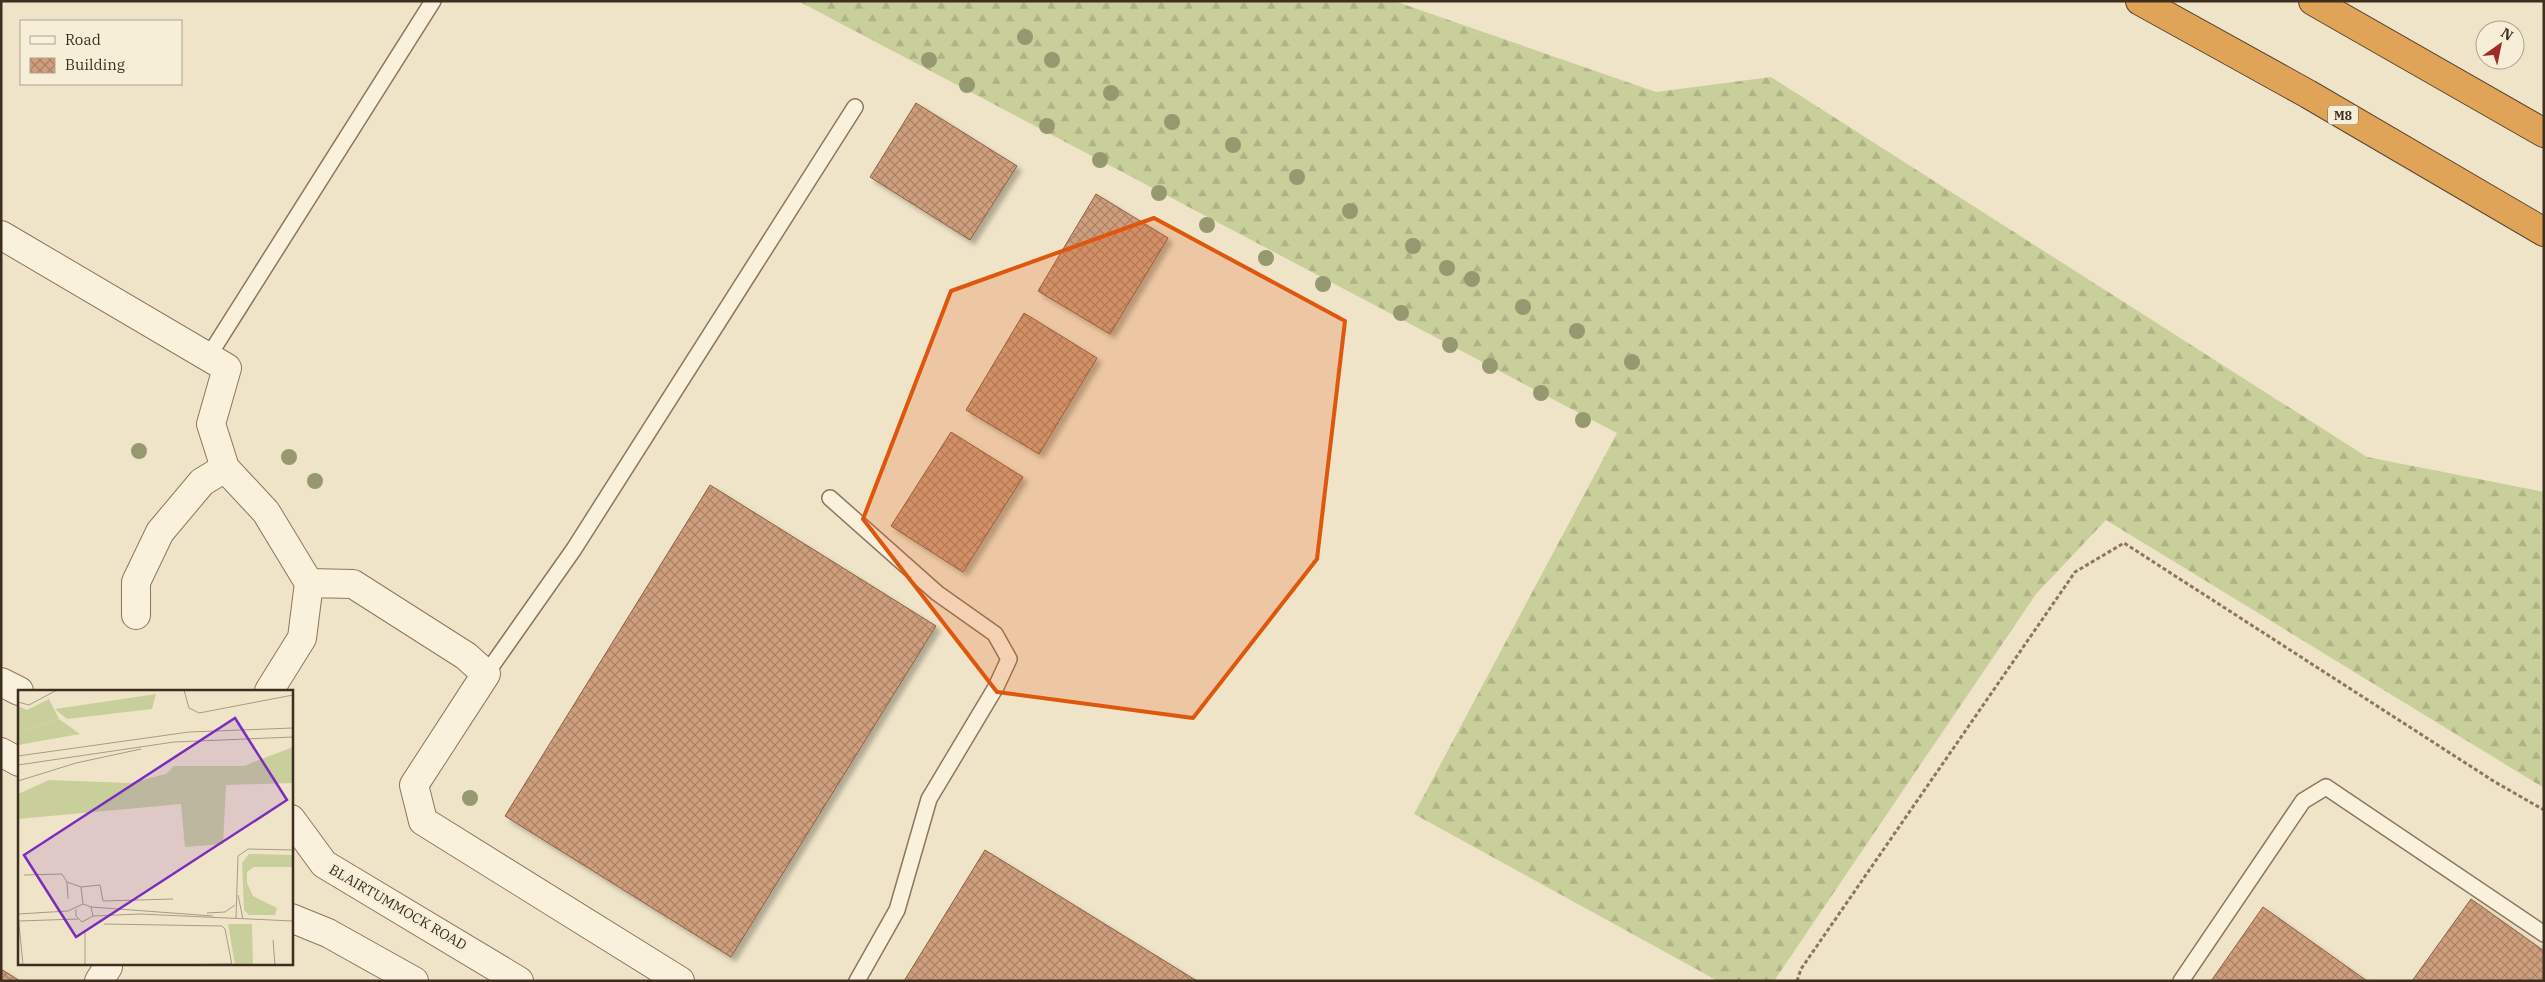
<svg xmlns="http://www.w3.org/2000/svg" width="2545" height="982" font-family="'IBM Plex Serif',serif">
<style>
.forest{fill:url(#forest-firs)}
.building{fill:url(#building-cross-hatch);stroke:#8d5f41;filter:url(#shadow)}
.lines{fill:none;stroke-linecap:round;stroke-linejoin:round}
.lane-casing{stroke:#8d765c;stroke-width:18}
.street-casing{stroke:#8d765c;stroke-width:30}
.highway-casing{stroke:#5b4430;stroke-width:30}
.path{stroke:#8d765c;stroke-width:3;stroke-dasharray:4 2.5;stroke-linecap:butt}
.lane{stroke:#faf1dc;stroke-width:15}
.street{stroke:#faf1dc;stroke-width:28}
.highway{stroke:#e0a458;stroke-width:28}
.tree{fill:#96986f}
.marked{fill:#df570d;fill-opacity:0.2;stroke:#df570d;stroke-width:4;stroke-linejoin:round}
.labels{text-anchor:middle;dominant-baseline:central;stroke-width:5;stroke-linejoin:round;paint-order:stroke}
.shield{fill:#f7eed8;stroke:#756857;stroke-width:1}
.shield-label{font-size:12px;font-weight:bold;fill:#3d2e20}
.street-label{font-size:14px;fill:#3d2e20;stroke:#f7eed8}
.inset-road{fill:none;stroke:#a89b85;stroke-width:1}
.view{fill:#7b2cbf;fill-opacity:0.15;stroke:#7b2cbf;stroke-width:2.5}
.inset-edge{fill:none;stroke:#3d2e20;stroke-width:2.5}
</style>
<defs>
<pattern id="forest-firs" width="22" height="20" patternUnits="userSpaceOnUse" patternTransform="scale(1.25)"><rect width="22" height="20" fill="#c9cf9b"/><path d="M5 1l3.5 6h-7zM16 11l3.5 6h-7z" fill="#aeb285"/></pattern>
<pattern id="building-cross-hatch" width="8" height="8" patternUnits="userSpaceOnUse" patternTransform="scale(1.25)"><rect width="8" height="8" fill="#cf9f7d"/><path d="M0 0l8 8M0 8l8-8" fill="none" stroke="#a98266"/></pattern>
<filter id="shadow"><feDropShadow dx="4.5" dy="4.5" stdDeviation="2.5" flood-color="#0004"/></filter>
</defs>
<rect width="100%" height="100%" fill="#f0e4c8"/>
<path class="forest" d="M798,1H1394L1656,92L1771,77L2367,457L2544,492V788L2106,520L2036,594L1774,981H1718L1414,814L1617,433Z"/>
<path class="building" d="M916,103L1017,166L970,240L870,177Z
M1096,194L1168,238L1110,334L1038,291Z
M1024,313L1097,358L1039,454L966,410Z
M951,432L1023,477L963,572L891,526Z
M710,485L936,626L731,957L505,816Z
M985,850L1197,981H904Z
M2471,899L2544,951V981H2412Z
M2263,907L2367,981H2211Z
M1,969L20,981H1Z"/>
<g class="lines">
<defs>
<path id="lane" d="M208,357L433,1
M830,498L937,593L995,634L1009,659L996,687L929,799L897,910L857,981
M486,674L574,549L855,107
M2181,981L2303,801L2326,787L2544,934"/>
<path id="street" d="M1,235L227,368L211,424L225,468L266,512L309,583L302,638L269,691
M309,583L353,584L466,656L486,674L414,785L423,821L680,981
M136,615V582L160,532L202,482L225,468
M1,682L19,691
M1,752L19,762
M291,819L324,864L519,981
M291,918L328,933L414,981
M99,981L108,967"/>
<path id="highway" d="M2140,1L2308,94L2544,232
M2313,1L2544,133"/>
</defs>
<use href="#lane" class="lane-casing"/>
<use href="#street" class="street-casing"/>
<use href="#highway" class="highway-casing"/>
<path class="path" d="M1797,981L1801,969L2075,572L2124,543L2495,782L2544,810"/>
<use href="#lane" class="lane"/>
<use href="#street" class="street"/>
<use href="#highway" class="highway"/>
</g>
<g class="tree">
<circle cx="1025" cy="37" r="8"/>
<circle cx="929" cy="60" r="8"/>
<circle cx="1052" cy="60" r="8"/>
<circle cx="967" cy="85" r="8"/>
<circle cx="1111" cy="93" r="8"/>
<circle cx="1172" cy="122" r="8"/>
<circle cx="1047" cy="126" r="8"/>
<circle cx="1233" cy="145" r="8"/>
<circle cx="1100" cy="160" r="8"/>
<circle cx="1297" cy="177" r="8"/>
<circle cx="1159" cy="193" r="8"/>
<circle cx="1350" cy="211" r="8"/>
<circle cx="1207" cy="225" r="8"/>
<circle cx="1413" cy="246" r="8"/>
<circle cx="1266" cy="258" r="8"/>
<circle cx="1447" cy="268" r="8"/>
<circle cx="1472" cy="279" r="8"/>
<circle cx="1323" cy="284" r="8"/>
<circle cx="1523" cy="307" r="8"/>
<circle cx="1401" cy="313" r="8"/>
<circle cx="1577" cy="331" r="8"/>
<circle cx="1450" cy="345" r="8"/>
<circle cx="1632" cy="362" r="8"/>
<circle cx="1490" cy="366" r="8"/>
<circle cx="1541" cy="393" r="8"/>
<circle cx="1583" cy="420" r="8"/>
<circle cx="139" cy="451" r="8"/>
<circle cx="289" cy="457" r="8"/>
<circle cx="315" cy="481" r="8"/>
<circle cx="470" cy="798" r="8"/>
</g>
<path class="marked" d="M1154,218L1345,321L1317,559L1193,718L997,692L863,519L951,291Z"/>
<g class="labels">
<rect class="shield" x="2328" y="105.5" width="30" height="19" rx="4"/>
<g class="shield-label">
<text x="2343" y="115">M8</text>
</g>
<g class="street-label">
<text transform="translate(398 907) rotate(30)">BLAIRTUMMOCK ROAD</text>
</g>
</g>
<g transform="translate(18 690)">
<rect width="275" height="275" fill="#f0e4c8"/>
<path d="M31,9L41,29L0,42V16L9,20Z" fill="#c9cf9b"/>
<path d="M138,4L134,19L49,29L37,19ZM41,29L62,44L0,55V42ZM275,57V93L208,95L205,154L167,157L163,114L0,129V104L31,90L112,93L148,84L156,76H226ZM231,164L275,165V177H236L229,182V193L235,206L259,218L257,225H231L226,220L224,173ZM210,234H234L235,275H217Z" fill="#c9cf9b"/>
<path class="inset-road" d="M166,0L171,18L181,23L275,5M0,12L11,15L39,0M0,66L171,42L275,38M0,75L156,52L275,47M0,91L58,73L123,59M6,185L44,184L49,192L63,197L65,214M49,192L50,209M63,197L82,195L85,211L155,209M220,205L225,229M73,217L195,226M189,223L207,222L217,215M0,224L50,221L65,214L73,217L75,226L64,232L58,226V219M0,224L5,275M75,226L122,224L275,231M218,228L220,166L230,159L275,160M1,231L60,229M86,234L204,236L207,239L214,275M255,250L257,275M67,275V240M145,275L214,274"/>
<path class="view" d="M217,28L269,110L58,247L6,165Z"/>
<rect width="275" height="275" class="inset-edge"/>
</g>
<rect width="2545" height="982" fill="none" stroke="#3d2e20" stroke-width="5"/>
<rect x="20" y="20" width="162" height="65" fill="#f7eed8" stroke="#ada18e"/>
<rect x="30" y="36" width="25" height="8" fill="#faf1dc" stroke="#ada18e"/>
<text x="65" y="45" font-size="15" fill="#3d2e20">Road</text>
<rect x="30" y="58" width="25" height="15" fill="url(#building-cross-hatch)" stroke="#ada18e"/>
<text x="65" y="70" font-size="15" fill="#3d2e20">Building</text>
<g transform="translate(2500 45) rotate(33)"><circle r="24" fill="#f7eed8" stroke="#ada18e"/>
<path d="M0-4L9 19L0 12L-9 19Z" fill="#9e2a2b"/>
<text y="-8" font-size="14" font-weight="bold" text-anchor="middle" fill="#3d2e20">N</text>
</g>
</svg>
